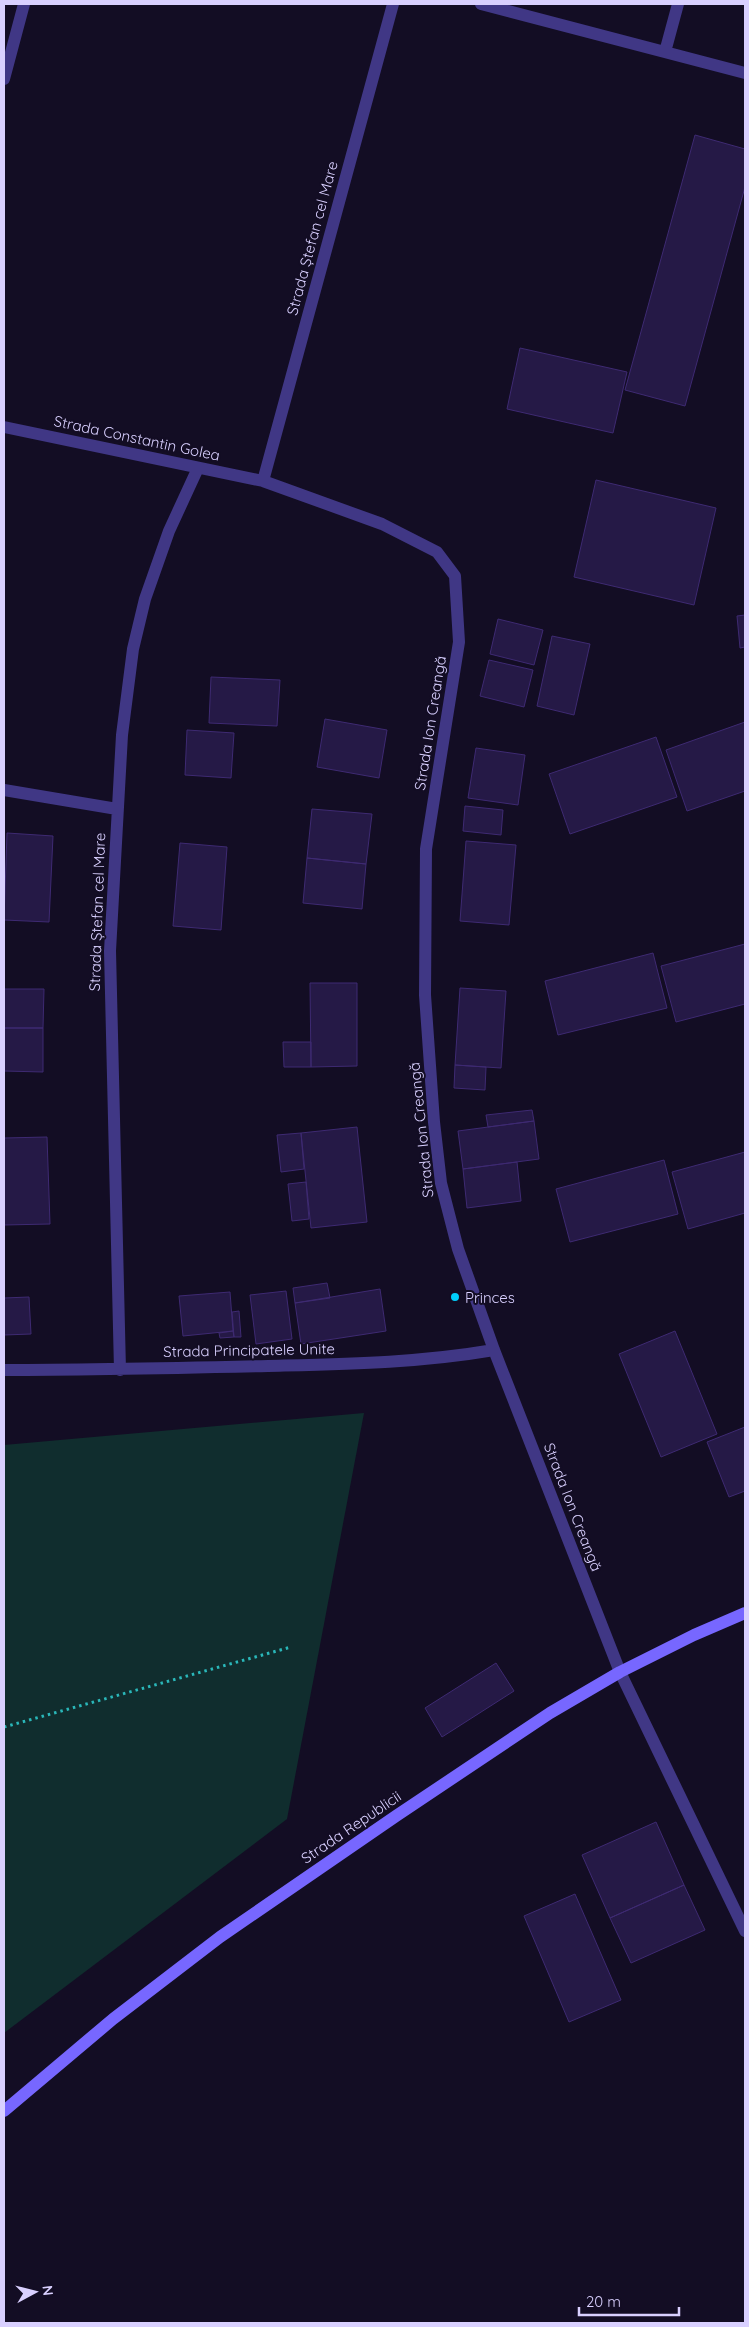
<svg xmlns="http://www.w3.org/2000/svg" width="749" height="2327" font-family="Quicksand,sans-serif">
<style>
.green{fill:#102d2e}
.building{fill:#251946;stroke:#3e2a72}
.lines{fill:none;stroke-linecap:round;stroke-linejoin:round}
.path{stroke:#2ab7b9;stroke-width:3;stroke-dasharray:2.5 4;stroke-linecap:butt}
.street{stroke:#403785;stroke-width:12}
.secondary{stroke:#7767ff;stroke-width:12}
.poi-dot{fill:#00cefb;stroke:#130d24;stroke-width:2}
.labels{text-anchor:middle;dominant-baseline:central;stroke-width:4;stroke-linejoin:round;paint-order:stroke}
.street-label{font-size:15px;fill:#d9d0ff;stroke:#130d24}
.poi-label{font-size:15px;fill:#d9d0ff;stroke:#130d24;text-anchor:start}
</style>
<rect width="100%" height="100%" fill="#130d24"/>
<path class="green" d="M364,1413L287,1819L4,2033V1445Z"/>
<path class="building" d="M695,135L745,149V187L685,406L625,390Z
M520,348L627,372L613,433L507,409Z
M596,480L716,508L694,605L574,577Z
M745,615V647L740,648L737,616Z
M498,619L543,630L534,665L490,654Z
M552,636L590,644L574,715L537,706Z
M489,660L533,670L524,707L480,696Z
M211,677L280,680L277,726L209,723Z
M325,719L387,730L379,778L317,767Z
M745,722V791L687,811L666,750Z
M187,730L234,733L231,778L185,775Z
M656,737L677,797L570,834L549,774Z
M476,748L525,755L518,805L468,798Z
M465,806L503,810L501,835L463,831Z
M312,809L372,814L366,864L307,858Z
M7,833L53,836L49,922L4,920Z
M466,841L516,845L509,925L460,921Z
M180,843L227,847L221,930L173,926Z
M307,858L366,864L362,909L303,903Z
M745,944V1004L676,1022L661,966Z
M653,953L667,1008L558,1035L545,981Z
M310,983H357V1066L311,1067Z
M460,988L506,991L501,1068L455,1065Z
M4,989H44L43,1028H4Z
M4,1028H43V1072L4,1071Z
M283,1042H311V1067H284Z
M455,1065L486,1067L485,1090L454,1088Z
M532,1110L534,1121L488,1127L486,1115Z
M534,1121L539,1159L463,1169L458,1131Z
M357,1127L367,1222L311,1228L301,1133Z
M301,1133L304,1169L281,1172L277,1135Z
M47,1137L50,1224L4,1225V1138Z
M745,1152V1213L688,1229L672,1172Z
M664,1160L678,1214L570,1242L556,1189Z
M517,1162L521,1201L467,1208L463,1169Z
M306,1182L309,1219L292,1221L288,1184Z
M327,1283L330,1298L295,1303L293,1288Z
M380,1289L386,1331L301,1344L295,1303Z
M286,1291L292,1339L256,1344L250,1295Z
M230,1292L233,1331L183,1336L179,1296Z
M29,1297L31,1334L4,1335V1298Z
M239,1311L241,1337H234L232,1312Z
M233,1331L234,1337L220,1338L219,1333Z
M675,1331L717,1434L661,1457L619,1354Z
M745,1427V1491L729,1497L707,1442Z
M496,1663L514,1691L442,1737L425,1708Z
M656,1822L684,1885L610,1918L582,1855Z
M684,1885L705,1930L631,1963L610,1918Z
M575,1894L621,2000L569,2022L524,1916Z"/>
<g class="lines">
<path class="path" d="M4,1727L291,1647"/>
<path class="street" d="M481,4L745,73
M665,52L678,4
M4,79L24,4
M4,427L263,481L382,524L437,552L455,576L459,642L426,849L425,995L434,1122L441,1183L458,1249L494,1350L620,1672L745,1931
M263,481L393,4
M4,790L117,809
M4,1370C92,1370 180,1368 268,1366C345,1364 418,1363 494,1350
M120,1370L110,951L122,735L133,649L145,599L169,531L198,468"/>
<path class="secondary" d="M4,2111L113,2019L220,1937L396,1816L550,1713L620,1672L694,1635L745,1613"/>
</g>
<circle class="poi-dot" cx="455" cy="1297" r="5"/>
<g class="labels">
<g class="street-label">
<text transform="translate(312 238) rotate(-75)">Strada Ștefan cel Mare</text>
<text transform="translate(137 438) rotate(12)">Strada Constantin Golea</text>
<text transform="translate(430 723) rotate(-81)">Strada Ion Creangă</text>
<text transform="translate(97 912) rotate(-88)">Strada Ștefan cel Mare</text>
<text transform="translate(421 1130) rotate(-96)">Strada Ion Creangă</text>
<text transform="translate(249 1350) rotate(-1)">Strada Principatele Unite</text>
<text transform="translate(573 1507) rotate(69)">Strada Ion Creangă</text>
<text transform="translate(351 1827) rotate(-34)">Strada Republicii</text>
</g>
<g class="poi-label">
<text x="465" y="1297">Princes</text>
</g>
</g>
<rect width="749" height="2327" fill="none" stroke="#d9d0ff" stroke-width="10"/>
<g transform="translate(35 2292) rotate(83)" stroke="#130d24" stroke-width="4" paint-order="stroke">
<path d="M0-4L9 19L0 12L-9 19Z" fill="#d9d0ff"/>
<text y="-8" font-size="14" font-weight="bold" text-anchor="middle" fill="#d9d0ff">N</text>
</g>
<path d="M579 2307v8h100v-8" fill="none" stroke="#d9d0ff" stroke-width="2.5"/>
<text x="586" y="2307" font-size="15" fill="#d9d0ff" stroke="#130d24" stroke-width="4" paint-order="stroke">20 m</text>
</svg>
